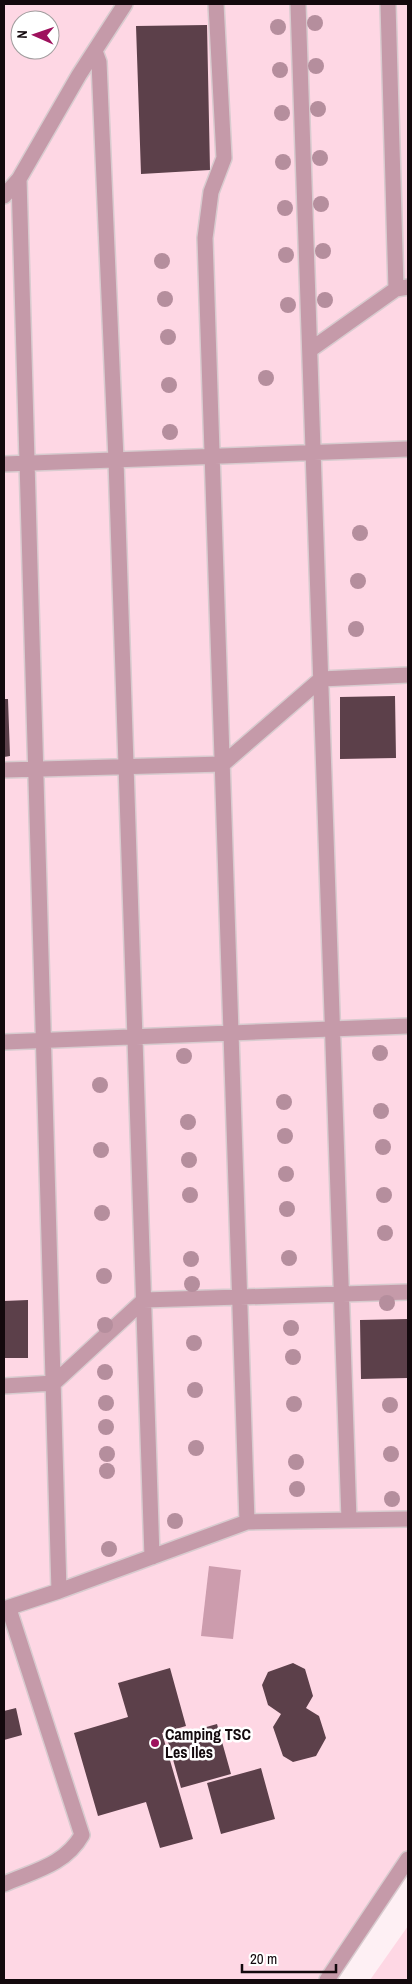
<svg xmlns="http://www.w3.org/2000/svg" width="412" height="1984" font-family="'Archivo Narrow',sans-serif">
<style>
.green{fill:#fed7e4;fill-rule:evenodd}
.water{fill:#cc9cad}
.building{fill:#5c404a}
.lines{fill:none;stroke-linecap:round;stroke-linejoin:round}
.service-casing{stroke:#d8cbcf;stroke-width:18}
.minor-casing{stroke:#d8cbcf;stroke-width:18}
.service{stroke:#c59aa9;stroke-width:15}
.minor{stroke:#c59aa9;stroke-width:15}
.tree{fill:#b58e9d}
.poi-dot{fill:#9e115d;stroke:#fff;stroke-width:2}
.labels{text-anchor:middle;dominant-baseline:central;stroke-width:5;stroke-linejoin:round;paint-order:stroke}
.poi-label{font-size:16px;font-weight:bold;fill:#13090d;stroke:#fff;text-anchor:start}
</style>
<rect width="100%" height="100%" fill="#fef0f4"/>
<path class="green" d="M4,4H408V1859L326,1980H4ZM20,20H50V50H20Z
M408,1926V1980H370Z"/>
<path class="water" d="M209,1566L241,1570L233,1639L201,1636Z"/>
<path class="building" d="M207,25L210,170L141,174L136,26Z
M395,696L396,758L340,759V697Z
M4,699H8L10,756L4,757Z
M28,1300V1358H4V1301Z
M408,1319V1378L361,1379L360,1320Z
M293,1663L305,1669L313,1696L306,1708L319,1716L326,1738L316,1756L293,1762L283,1756L273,1727L281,1714L268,1705L262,1685L268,1672Z
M170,1668L186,1726L162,1733L193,1839L160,1848L146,1802L98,1816L74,1733L128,1717L118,1683Z
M16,1708L22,1735L4,1740V1711Z
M217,1724L231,1774L181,1788L167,1738Z
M261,1768L275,1819L221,1834L207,1783Z"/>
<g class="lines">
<defs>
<path id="service" d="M216,4L224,158L211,192L205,238L247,1522
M298,4L349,1520
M388,4L396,289
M95,51L99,62L116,460L152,1557
M19,179L59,1591
M4,196L19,179L79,75L125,4
M310,350L396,289L408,287
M4,464L408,449
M4,770L223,764L321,679L408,675
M4,1042L408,1026
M4,1386L54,1383L144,1300L408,1292
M4,1609L59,1591L247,1522L408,1519
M4,1884C34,1871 65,1865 82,1835L9,1609"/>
<path id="minor" d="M327,1980L408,1859"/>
</defs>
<use href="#service" class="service-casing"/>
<use href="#minor" class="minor-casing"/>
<use href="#service" class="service"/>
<use href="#minor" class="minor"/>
</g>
<g class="tree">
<circle cx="315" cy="23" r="8"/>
<circle cx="278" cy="27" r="8"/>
<circle cx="316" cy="66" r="8"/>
<circle cx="280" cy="70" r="8"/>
<circle cx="318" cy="109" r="8"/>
<circle cx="282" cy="113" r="8"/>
<circle cx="320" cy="158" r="8"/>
<circle cx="283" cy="162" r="8"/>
<circle cx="321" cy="204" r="8"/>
<circle cx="285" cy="208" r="8"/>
<circle cx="323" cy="251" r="8"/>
<circle cx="286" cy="255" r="8"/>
<circle cx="162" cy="261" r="8"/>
<circle cx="165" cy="299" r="8"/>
<circle cx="325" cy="300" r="8"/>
<circle cx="288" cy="305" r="8"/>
<circle cx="168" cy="337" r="8"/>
<circle cx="266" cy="378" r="8"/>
<circle cx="169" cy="385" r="8"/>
<circle cx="170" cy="432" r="8"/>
<circle cx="360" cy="533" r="8"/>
<circle cx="358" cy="581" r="8"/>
<circle cx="356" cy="629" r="8"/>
<circle cx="380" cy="1053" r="8"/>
<circle cx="184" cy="1056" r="8"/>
<circle cx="100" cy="1085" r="8"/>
<circle cx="284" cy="1102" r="8"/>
<circle cx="381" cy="1111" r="8"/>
<circle cx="188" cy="1122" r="8"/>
<circle cx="285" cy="1136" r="8"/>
<circle cx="383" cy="1147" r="8"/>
<circle cx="101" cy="1150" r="8"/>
<circle cx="189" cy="1160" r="8"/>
<circle cx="286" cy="1174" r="8"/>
<circle cx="190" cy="1195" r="8"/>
<circle cx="384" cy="1195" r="8"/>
<circle cx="287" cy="1209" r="8"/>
<circle cx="102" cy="1213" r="8"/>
<circle cx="385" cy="1233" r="8"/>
<circle cx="289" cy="1258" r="8"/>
<circle cx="191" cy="1259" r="8"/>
<circle cx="104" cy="1276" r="8"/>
<circle cx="192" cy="1284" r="8"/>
<circle cx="387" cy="1303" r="8"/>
<circle cx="105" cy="1325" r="8"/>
<circle cx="291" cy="1328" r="8"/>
<circle cx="194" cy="1343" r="8"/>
<circle cx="293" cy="1357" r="8"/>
<circle cx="105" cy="1372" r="8"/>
<circle cx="195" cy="1390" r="8"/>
<circle cx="106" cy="1403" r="8"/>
<circle cx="294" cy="1404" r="8"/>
<circle cx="390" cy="1405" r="8"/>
<circle cx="106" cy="1427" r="8"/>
<circle cx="196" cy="1448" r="8"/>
<circle cx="107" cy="1454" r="8"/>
<circle cx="391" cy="1454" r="8"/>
<circle cx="296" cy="1462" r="8"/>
<circle cx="107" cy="1471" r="8"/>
<circle cx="297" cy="1489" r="8"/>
<circle cx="392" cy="1499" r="8"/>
<circle cx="175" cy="1521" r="8"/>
<circle cx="109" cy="1549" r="8"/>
</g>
<circle class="poi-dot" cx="155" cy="1743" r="5"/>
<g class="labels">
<g class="poi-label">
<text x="165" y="1734">Camping TSC<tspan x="165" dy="18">Les Iles</tspan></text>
</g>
</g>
<rect width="412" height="1984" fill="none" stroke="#13090d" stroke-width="10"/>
<g transform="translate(35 35) rotate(272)"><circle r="24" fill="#ffffff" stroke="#a19d9e"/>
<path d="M0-4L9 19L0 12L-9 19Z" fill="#9e115d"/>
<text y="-8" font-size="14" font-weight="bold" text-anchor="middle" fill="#13090d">N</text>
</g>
<path d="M242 1964v8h94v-8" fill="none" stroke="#13090d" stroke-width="2.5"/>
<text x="250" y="1964" font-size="15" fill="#13090d" stroke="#ffffff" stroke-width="4" paint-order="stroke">20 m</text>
</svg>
